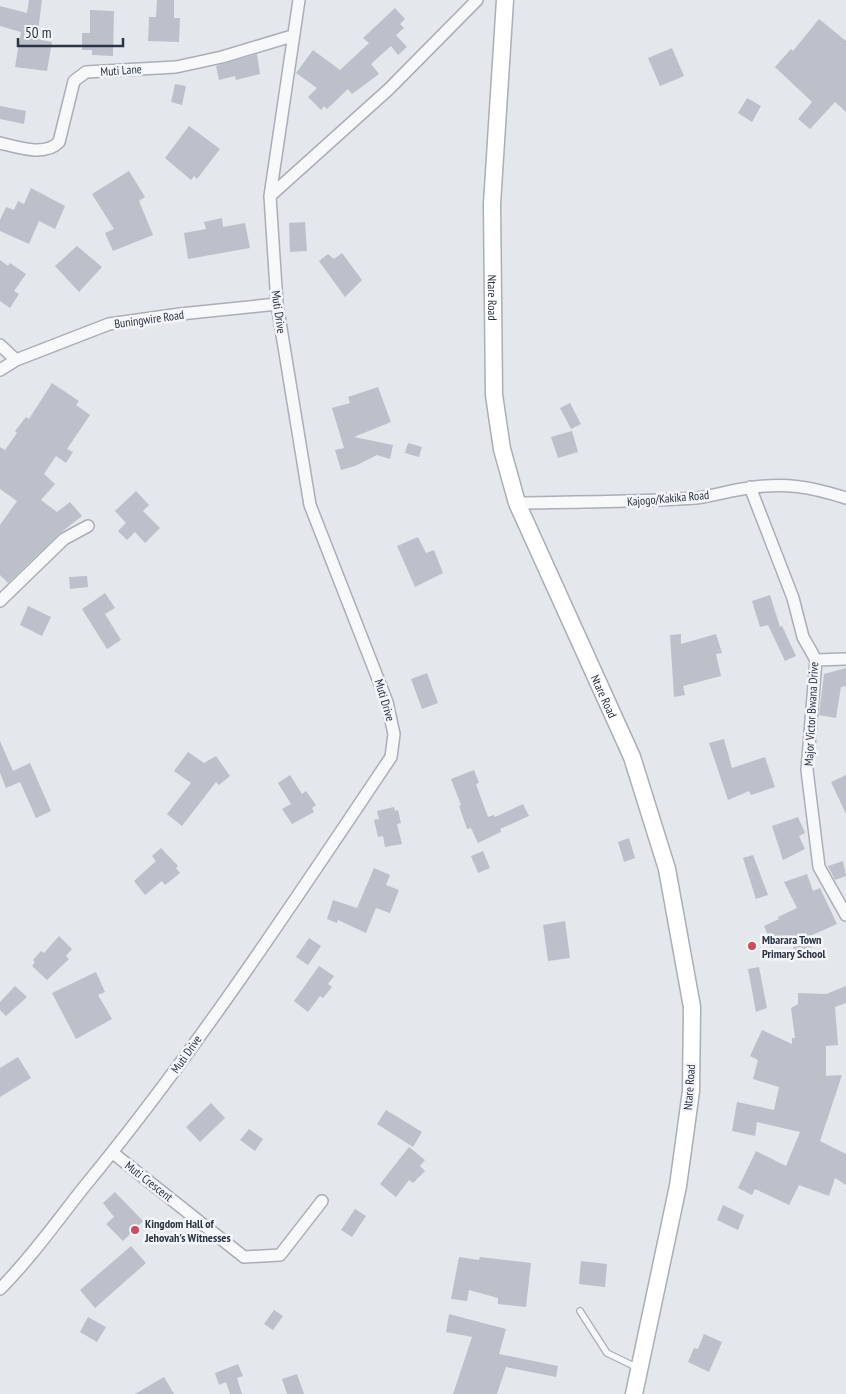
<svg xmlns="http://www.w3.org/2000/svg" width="846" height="1394" font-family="'PT Sans Narrow',sans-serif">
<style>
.building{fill:#bbc0ca}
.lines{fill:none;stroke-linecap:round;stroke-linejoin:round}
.service-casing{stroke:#a9aeb7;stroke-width:8}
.minor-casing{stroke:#a9aeb7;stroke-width:14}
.secondary-casing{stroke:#a9aeb7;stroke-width:19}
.service{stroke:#f7f8fa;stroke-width:5.5}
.minor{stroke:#f7f8fa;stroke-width:11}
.secondary{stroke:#fff;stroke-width:16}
.poi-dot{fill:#d1495b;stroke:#f4f6f9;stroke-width:2}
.labels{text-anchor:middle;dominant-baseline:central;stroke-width:5;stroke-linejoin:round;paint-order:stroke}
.street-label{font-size:12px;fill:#2b3445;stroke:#f4f6f9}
.poi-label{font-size:12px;font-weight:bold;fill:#2b3445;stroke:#f4f6f9;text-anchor:start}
</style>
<rect width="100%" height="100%" fill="#e4e7ec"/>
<path class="building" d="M29,0H42L37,39L52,42L47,71L15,67L21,32L0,26V6L27,13Z
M157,0H174V18H180L179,42L148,41L149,17H156Z
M395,8L405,19L400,24L404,28L396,35L407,47L398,55L391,46L371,64L379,74L352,94L348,89L327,109L324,106L321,110L308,97L317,88L296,73L313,50L340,70L369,43L363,38Z
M90,10L114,11L113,56L92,55V50H82V33H90Z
M819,19L846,41V112L835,102L810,129L798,119L812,102L775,67L791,49L793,51Z
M672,48L684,76L660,86L648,58Z
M257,54L260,74L236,80L235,76L219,80L216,66Z
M175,84L186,86L182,105L171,102Z
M747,98L761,106L752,122L738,113Z
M0,106L26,111L24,124L0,119Z
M189,126L220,149L197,179L194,176L191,180L165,158Z
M129,171L145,197L139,201L153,235L113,251L105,233L114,229L92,194Z
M31,188L65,206L55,229L39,221L29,244L0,231V220L6,207L14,210L18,201L24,204Z
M222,218L223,227L245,223L250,248L188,259L184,233L206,229L204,222Z
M305,222L307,251L290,252L289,223Z
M77,246L102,267L79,292L55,266Z
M342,253L362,280L345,297L319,261L328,254L334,259Z
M0,260L8,266L10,263L26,274L14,291L19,294L10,308L0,301Z
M52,383L79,401L76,405L90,415L67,449L73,452L66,463L56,456L44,474L55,484L41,500L57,512L70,502L82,516L59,534L8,583L0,575V525L17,501L0,489V447L5,450L17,433L15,431L26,417L29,419Z
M378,387L391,422L354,437L393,445L390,459L377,455L355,466L341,470L335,450L344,448L332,408L350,403L348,397Z
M570,403L581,424L571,429L560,408Z
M572,431L578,452L558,458L551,437Z
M408,443L422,447L419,457L405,453Z
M136,491L149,505L143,511L160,528L145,543L135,532L127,540L118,531L126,523L115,511Z
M418,537L426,553L434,550L443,573L415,587L397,546Z
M87,576L88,587L70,589L69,577Z
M105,593L115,608L105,614L121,640L107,649L82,609Z
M770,595L780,627L782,626L796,656L785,661L768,625L760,627L752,601Z
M28,606L51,617L42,636L20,625Z
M681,634V644L716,634L722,653L716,654L721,676L683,686L685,695L674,697L670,635Z
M846,668V686L841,687L836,718L819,715L824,674Z
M427,673L438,703L422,709L411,679Z
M724,739L732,768L765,757L775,787L751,795L749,791L728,800L709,743Z
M0,741L13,771L30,763L51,811L36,818L20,782L6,788L0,773Z
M188,752L204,763L216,756L230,776L219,785L216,782L182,826L167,814L191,783L174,771Z
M474,770L479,783L476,784L488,817L494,815L495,817L523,804L529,816L500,829L501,832L478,843L471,828L467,829L459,806L461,805L451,779Z
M290,775L302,794L306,791L316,805L312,808L314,812L292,824L282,809L291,804L278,783Z
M846,775V814L831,782Z
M394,807L395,811L398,810L401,823L397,824L402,844L385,847L383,836L378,837L374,820L379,819L377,811Z
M798,817L805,833L799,836L805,849L783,860L772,826Z
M629,838L635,858L624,862L618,842Z
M161,848L178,866L176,868L180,873L165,885L162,881L145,895L134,881L156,861L152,856Z
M483,851L490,868L478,873L471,856Z
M753,855L768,895L756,899L743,858Z
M843,861L846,876L835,880L828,866Z
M374,868L390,875L386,885L399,890L390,913L376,908L366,933L338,920L337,923L327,919L333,900L357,908Z
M807,874L813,891L820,888L837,924L810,936L814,946L797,954L787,935L771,942L764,926L779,919L778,917L797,908L784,882Z
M565,921L570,958L548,961L543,925Z
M59,936L72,949L66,956L69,959L47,980L32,966L35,962L33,960L41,951L44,953Z
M309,938L321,946L308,965L296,957Z
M319,966L334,976L328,984L332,987L323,998L320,996L308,1012L294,1001Z
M759,967L767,1008L756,1012L748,969Z
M96,972L105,992L98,995L112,1019L76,1039L52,993Z
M15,986L27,997L6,1016L0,1010V1002Z
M846,986V1003L835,1007L838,1045L826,1046V1076L842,1075L820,1141L846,1154V1185L835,1178L829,1196L799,1185L789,1205L755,1189L752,1195L738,1188L756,1151L786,1166L800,1132L757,1122L755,1136L732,1131L737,1102L774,1110L779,1087L753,1079L758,1060L750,1056L762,1030L792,1044V1038H795L791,1008L798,1004V993L826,994Z
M18,1057L31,1078L0,1097V1068Z
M211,1103L225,1118L200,1142L186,1127Z
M386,1110L422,1132L413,1147L377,1124Z
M249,1129L263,1139L255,1151L240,1140Z
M409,1147L425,1160L420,1166L425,1171L413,1183L409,1180L396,1197L380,1184Z
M115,1192L143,1221L123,1241L106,1224L114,1217L103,1203Z
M723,1205L744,1215L738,1230L717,1220Z
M355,1209L366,1216L352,1237L341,1230Z
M131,1246L146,1263L95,1308L80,1290Z
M459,1257L479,1260L480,1257L531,1263L526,1307L498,1304V1298L469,1290L467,1301L451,1299Z
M581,1261L607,1264L605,1287L579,1284Z
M274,1310L283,1316L273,1330L264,1324Z
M449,1314L506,1329L499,1354L558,1366L556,1377L506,1367L497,1394H453L472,1337L446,1332Z
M88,1317L106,1327L97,1342L80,1332Z
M704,1334L722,1342L709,1372L688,1362L694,1348L698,1349Z
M238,1364L243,1376L237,1378L242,1394H230L226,1382L219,1385L215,1373Z
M297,1374L304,1394H287L282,1379Z
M164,1377L174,1394H135Z"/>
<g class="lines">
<defs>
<path id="service" d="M580,1311L607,1353L638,1368"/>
<path id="minor" d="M0,143C17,147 45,157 59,142L74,81L86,72L176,67L222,57L292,36
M270,196L389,89L477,0
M0,345L16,360
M0,370L16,360L109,324L180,314L277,304
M750,487L793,598L803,637L816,660L807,770L819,867L846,915
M517,503C577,502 636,502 696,498C714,496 731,490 749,488C785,482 811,487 846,498
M0,601L64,539L88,526
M816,660L846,659
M113,1153L244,1257L280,1255L322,1201
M0,1289C31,1258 57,1221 84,1187C196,1051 293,903 391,757L394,734L387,702L310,505L277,304L270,196L299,0"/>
<g id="secondary">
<path id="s1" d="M505,0L492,204L494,395L502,449L517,503L632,757L667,869L692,1007L691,1091L678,1186L634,1394"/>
</g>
</defs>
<use href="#service" class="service-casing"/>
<use href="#minor" class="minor-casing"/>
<use href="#secondary" class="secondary-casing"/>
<use href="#service" class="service"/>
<use href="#minor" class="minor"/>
<use href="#secondary" class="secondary"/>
</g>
<g class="poi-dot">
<circle cx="752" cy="946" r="5"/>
<circle cx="135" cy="1230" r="5"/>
</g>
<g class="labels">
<g class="street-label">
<text transform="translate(121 70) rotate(-4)">Muti Lane</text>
<text stroke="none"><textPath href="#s1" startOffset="298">Ntare Road</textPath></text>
<text transform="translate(279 312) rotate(82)">Muti Drive</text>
<text transform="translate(149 319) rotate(-8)">Buningwire Road</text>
<text transform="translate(668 498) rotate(-5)">Kajogo/Kakika Road</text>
<text stroke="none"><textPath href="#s1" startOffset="718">Ntare Road</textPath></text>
<text transform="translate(385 700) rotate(73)">Muti Drive</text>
<text transform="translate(811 714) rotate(-87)">Major Victor Bwana Drive</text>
<text transform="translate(186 1054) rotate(-55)">Muti Drive</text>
<text transform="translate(689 1087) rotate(-86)">Ntare Road</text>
<text transform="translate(149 1181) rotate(38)">Muti Crescent</text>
</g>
<g class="poi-label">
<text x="762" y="939">Mbarara Town<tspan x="762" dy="14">Primary School</tspan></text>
<text x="145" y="1223">Kingdom Hall of<tspan x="145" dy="14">Jehovah's Witnesses</tspan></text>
</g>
</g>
<path d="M18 38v8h105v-8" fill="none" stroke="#2b3445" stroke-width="2.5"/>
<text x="25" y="38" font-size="15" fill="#2b3445" stroke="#f4f6f9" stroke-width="4" paint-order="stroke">50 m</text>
</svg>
